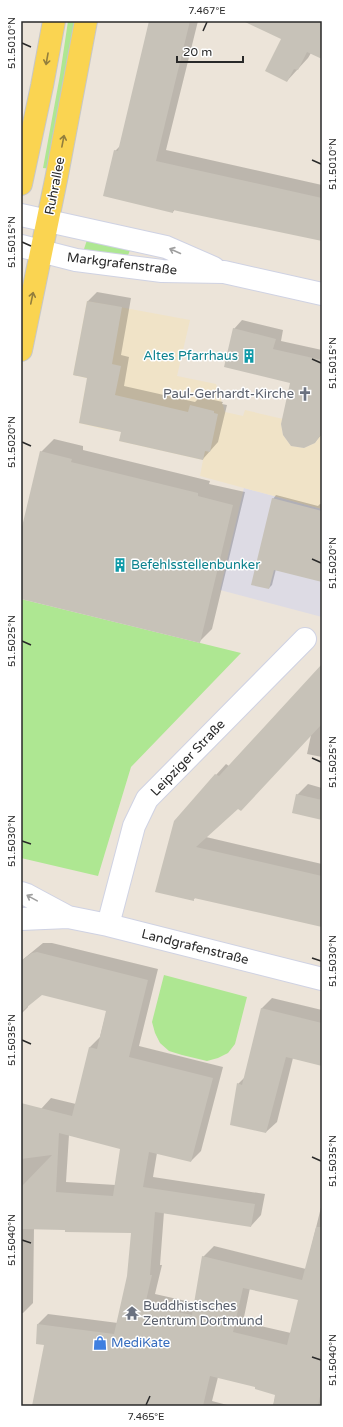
<svg xmlns="http://www.w3.org/2000/svg" width="343" height="1427" font-family="'Varela Round',sans-serif">
<style>
.industrial{fill:#dddbe4}
.education{fill:#f0e3c7}
.green{fill:#aee792}
.shadow{fill:#0003;fill-rule:evenodd}
.building{fill:#c7c2b8;fill-rule:evenodd}
.lines{fill:none;stroke-linecap:round;stroke-linejoin:round}
.minor-casing{stroke:#cfd2e3;stroke-width:24}
.primary-casing{stroke:#c7c7c7;stroke-width:24}
.minor{stroke:#fff;stroke-width:22}
.primary{stroke:#fad451;stroke-width:22}
.oneway{stroke:#927e3d}
.oneway2{stroke:#9f9f9f}
.ticks{fill:none;stroke:#292929;stroke-width:1.5}
.labels{text-anchor:middle;dominant-baseline:central;stroke-width:3;stroke-linejoin:round;paint-order:stroke}
.street-label{font-size:13px;fill:#292929;stroke:#fff}
.culture-label{font-size:13px;fill:#0d838f;stroke:#fff;text-anchor:end}
.worship-label{font-size:13px;fill:#5b616d;stroke:#fff;text-anchor:end}
.shop-label{font-size:13px;fill:#366cbe;stroke:#fff;text-anchor:start}
.neatline{fill:none;stroke:#292929;stroke-width:1.5}
.ticks-label{font-size:10px;text-anchor:middle;fill:#292929}
</style>
<rect width="100%" height="100%" fill="#ece4d9"/>
<path class="industrial" d="M244,488L322,509V617L220,590Z"/>
<path class="education" d="M87,301L190,320L177,376L216,384L225,412L243,416L245,410L283,419L281,424L283,435L291,446L304,448L315,443L322,432V509L200,476L203,460L119,441L122,432L109,429L108,430L103,429L79,423L85,389H88L90,379L73,375Z"/>
<path class="green" d="M68,21H76L52,169L43,168L60,75Z
M87,240L130,250L127,258L84,249Z
M21,599L241,653L131,767L98,876L21,858Z
M164,975L247,997L235,1044L228,1053L218,1058L207,1061L182,1055L169,1051L160,1043L155,1033L152,1022Z"/>
<path class="shadow" d="M150,21H198L166,150L322,185V240L175,209L173,212L115,151L120,146Z
M245,21H322V58L311,53L308,58L287,81L282,38Z
M97,292L131,298L121,355L129,357L124,386L195,402L200,397L223,402L222,404L227,405L218,442L203,459L123,431L88,377L74,375L88,301Z
M242,320L283,330L281,341L322,350V434L315,442L292,382L234,329Z
M54,439L83,446V450L210,481L209,484L245,492L212,629L200,641L21,598V536L41,452Z
M276,495L318,506L320,504H322V581L276,569L272,585L269,588L273,499Z
M322,666V757L307,754L311,735L238,807L206,837L322,864V926L196,897L193,900L157,891L216,775L226,764L229,766Z
M308,784L322,788V819L297,795Z
M43,943H52L158,969L139,1046L223,1067L201,1151L191,1161L157,1153L153,1177L265,1194L261,1215L251,1226L164,1212L160,1265H162L155,1294L195,1303L203,1257L214,1246L306,1269L322,1203V1406H273L276,1394L256,1386L218,1377L212,1401L231,1406H33L45,1344L38,1324L48,1314L118,1323L128,1276L132,1232L34,1228L33,1303L23,1313H21V1131L51,1098L76,1104L90,1047L100,1037L107,1010L42,994L28,1005V1007L21,1014V961ZM69,1135L121,1148L116,1185L66,1182ZM250,1288L299,1299L291,1333L243,1322Z
M272,998L322,1010V1065L293,1058L277,1122L266,1132L238,1084L245,1077L262,1008Z"/>
<path class="building" d="M149,21H190L156,161L322,198V241L173,210V213L103,196L114,150L118,151Z
M243,21H322V59L307,52L298,70L294,69L287,82L265,71L281,39Z
M87,301L122,307L112,364L121,366L115,395L188,412L190,405L214,411V413L218,414L210,452L205,451L203,460L119,441L121,432L79,423L87,378L73,375Z
M233,328L276,339L273,349L322,360V433L315,443L304,448L291,446L283,435L281,424L290,383L224,367Z
M40,451L72,459L71,462L198,493V496L233,505L200,643L21,599V531Z
M272,498L322,511V582L274,570L269,589L251,585Z
M322,664V724L241,811L238,809L196,847L322,876V927L194,898V901L155,892L174,821L215,774L219,776Z
M296,794L322,800V820L292,813Z
M37,952L148,980L129,1057L213,1078L191,1162L149,1152L143,1187L255,1204L251,1227L155,1212L150,1275H152L145,1305L192,1315L202,1256L302,1280L316,1227H322V1387L318,1406H273L275,1395L255,1389V1387L210,1376L203,1406H32L44,1345L36,1344L37,1324L114,1334L127,1276L131,1233L65,1232V1230L21,1229V1187L52,1155L21,1159V1103L72,1116L89,1047L97,1049L106,1011L42,995L21,1012V961L32,953ZM59,1133L120,1149L113,1196L56,1192ZM243,1288L298,1300L287,1345L233,1332Z
M261,1008L322,1023V1066L286,1057L266,1133L230,1125L237,1083L242,1085Z"/>
<g class="lines">
<defs>
<path id="minor" d="M21,215L166,247L214,268
M21,246L76,260L162,271L224,272L322,294
M21,893L27,895L68,917
M21,919L68,917L108,925L322,979
M108,925L134,826L147,799L305,639"/>
<path id="primary" d="M21,184L42,86L54,21
M21,350L57,175L86,21"/>
</defs>
<use href="#minor" class="minor-casing"/>
<use href="#primary" class="primary-casing"/>
<use href="#minor" class="minor"/>
<use href="#primary" class="primary"/>
</g>
<defs><path id="oneway-shaft" d="M-6 0H5M1.5-3L5.5 0L1.5 3" fill="none" stroke-width="1.6" stroke-linecap="round" stroke-linejoin="round"/></defs>
<g class="oneway">
<use href="#oneway-shaft" transform="translate(47 59) rotate(100)"/>
<use href="#oneway-shaft" transform="translate(63 141) rotate(-79)"/>
<use href="#oneway-shaft" transform="translate(32 298) rotate(-78)"/>
</g>
<g class="oneway2">
<use href="#oneway-shaft" transform="translate(175 251) rotate(-156)"/>
<use href="#oneway-shaft" transform="translate(32 898) rotate(-151)"/>
</g>
<path class="ticks" d="M203,31L207,22M22,43L31,47M312,160L321,164M22,242L31,246M312,359L321,363M22,442L31,446M312,559L321,563M22,641L31,645M312,758L321,762M22,841L31,844M312,958L321,961M22,1040L31,1044M312,1157L321,1161M22,1240L31,1243M312,1357L321,1360M146,1405L150,1396"/>
<defs>
<symbol id="building-bare" viewBox="-9 -9 18 18"><path d="M-4-6H4V6H1V3H-1V6H-4ZM-2.5-4.3h1.7v1.8h-1.7ZM.8-4.3h1.7v1.8H.8ZM-2.5-1h1.7V.8h-1.7ZM.8-1h1.7V.8H.8Z" fill="#0f9aa8" stroke="#fff" stroke-width="2.5" paint-order="stroke"/></symbol>
<symbol id="church-bare" viewBox="-9 -9 18 18"><path d="M-1.2-6h2.4v3.5h3.3v2.4h-3.3V6h-2.4V-.1h-3.3v-2.4h3.3Z" fill="#6b7280" stroke="#fff" stroke-width="2.5" paint-order="stroke"/></symbol>
<symbol id="temple-bare" viewBox="-9 -9 18 18"><path d="M0-6L5-2H3V0L6.5 2.5H4V6H1.5V3h-3V6H-4V2.5H-6.5L-3 0V-2H-5Z" fill="#6b7280" stroke="#fff" stroke-width="2.5" paint-order="stroke"/></symbol>
<symbol id="shop-bare" viewBox="-9 -9 18 18"><path d="M-5-2.5h2.3a2.7 3.5 0 0 1 5.4 0H5L5.5 6h-11ZM-1.5-2.5h3a1.5 2.3 0 0 0-3 0Z" fill="#3f7fe0" stroke="#fff" stroke-width="2.5" paint-order="stroke"/></symbol>
</defs>
<g fill-rule="evenodd">
<use href="#building-bare" x="239" y="346" width="20" height="20"/>
<use href="#church-bare" x="295" y="384" width="20" height="20"/>
<use href="#building-bare" x="110" y="555" width="20" height="20"/>
<use href="#temple-bare" x="122" y="1303" width="20" height="20"/>
<use href="#shop-bare" x="90" y="1333" width="20" height="20"/>
</g>
<g class="labels">
<g class="street-label">
<text transform="translate(55 186) rotate(-79)">Ruhrallee</text>
<text transform="translate(122 264) rotate(7)">Markgrafenstraße</text>
<text transform="translate(188 758) rotate(-46)">Leipziger Straße</text>
<text transform="translate(195 947) rotate(14)">Landgrafenstraße</text>
</g>
<g class="culture-label">
<text x="238" y="356">Altes Pfarrhaus</text>
<text x="131" y="565" text-anchor="start">Befehlsstellenbunker</text>
</g>
<g class="worship-label">
<text x="294" y="394">Paul-Gerhardt-Kirche</text>
<text x="143" y="1306" text-anchor="start">Buddhistisches<tspan x="143" dy="15">Zentrum Dortmund</tspan></text>
</g>
<g class="shop-label">
<text x="111" y="1343">MediKate</text>
</g>
</g>
<rect width="343" height="1427" fill="none" stroke="#ffffff" stroke-width="44"/>
<path d="M177 56v6h66v-6" fill="none" stroke="#292929" stroke-width="2"/>
<text x="183" y="56" font-size="12" fill="#292929" stroke="#ffffff" stroke-width="3" paint-order="stroke">20 m</text>
<rect x="22" y="22" width="299" height="1383" class="neatline"/>
<g class="ticks-label">
<text x="207" y="14">7.467°E</text>
<text transform="translate(11 43) rotate(-90)" y="4">51.5010°N</text>
<text transform="translate(332 164) rotate(-90)" y="4">51.5010°N</text>
<text transform="translate(11 242) rotate(-90)" y="4">51.5015°N</text>
<text transform="translate(332 363) rotate(-90)" y="4">51.5015°N</text>
<text transform="translate(11 442) rotate(-90)" y="4">51.5020°N</text>
<text transform="translate(332 563) rotate(-90)" y="4">51.5020°N</text>
<text transform="translate(11 641) rotate(-90)" y="4">51.5025°N</text>
<text transform="translate(332 762) rotate(-90)" y="4">51.5025°N</text>
<text transform="translate(11 841) rotate(-90)" y="4">51.5030°N</text>
<text transform="translate(332 961) rotate(-90)" y="4">51.5030°N</text>
<text transform="translate(11 1040) rotate(-90)" y="4">51.5035°N</text>
<text transform="translate(332 1161) rotate(-90)" y="4">51.5035°N</text>
<text transform="translate(11 1240) rotate(-90)" y="4">51.5040°N</text>
<text transform="translate(332 1360) rotate(-90)" y="4">51.5040°N</text>
<text x="146" y="1420">7.465°E</text>
</g>
</svg>
